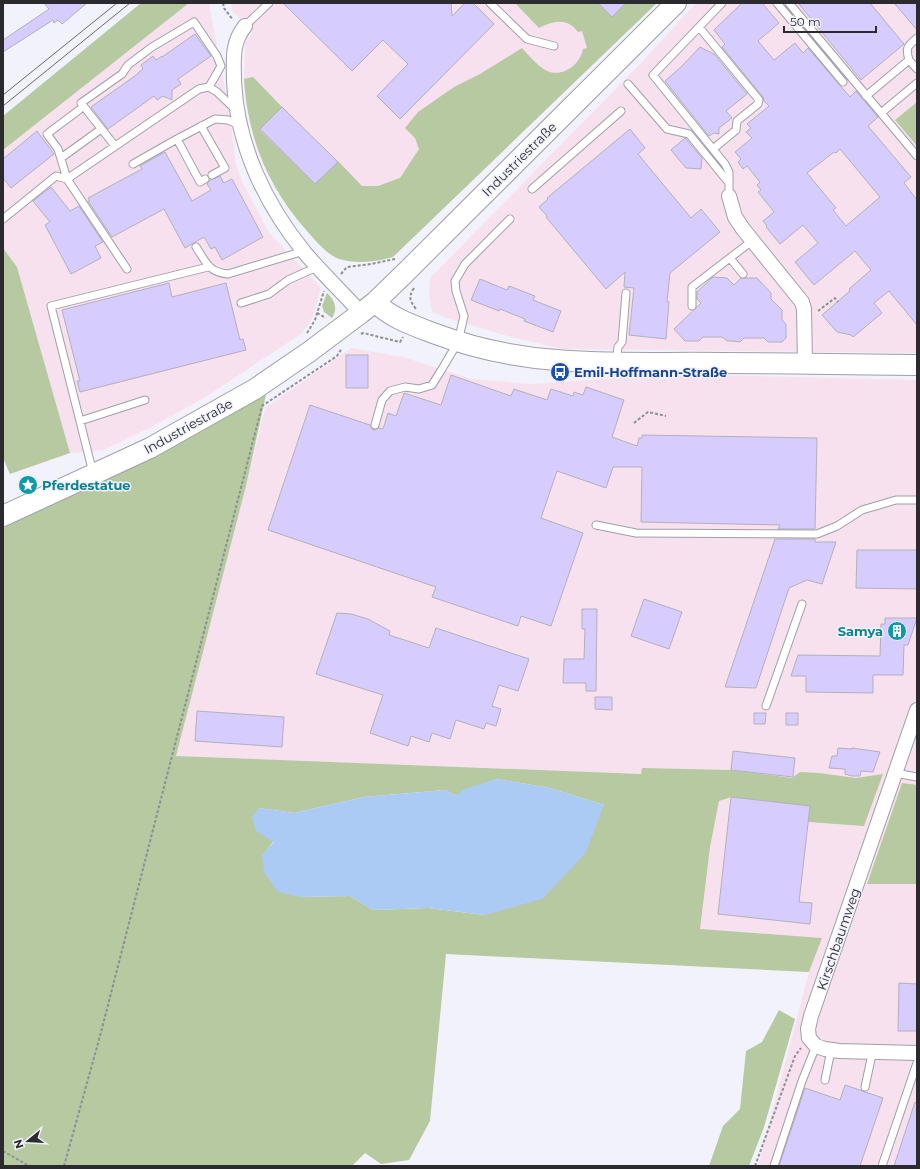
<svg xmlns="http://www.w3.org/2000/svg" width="920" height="1169" font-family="Montserrat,sans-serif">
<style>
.industrial{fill:#f8e1ee}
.green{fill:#b6c9a0;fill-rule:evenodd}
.water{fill:#abcbf5}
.building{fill:#d6ccfe;stroke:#b2b0ba;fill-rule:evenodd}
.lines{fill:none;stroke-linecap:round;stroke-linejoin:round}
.lane-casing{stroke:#9e9fa8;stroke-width:9}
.street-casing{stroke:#9e9fa8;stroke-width:16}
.secondary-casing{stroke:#9e9fa8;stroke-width:22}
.path{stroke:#8e8e95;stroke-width:2;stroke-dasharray:3 2;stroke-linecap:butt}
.lane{stroke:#fff;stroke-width:7}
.street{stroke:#fff;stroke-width:14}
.secondary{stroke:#fff;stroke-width:20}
.tram{stroke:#69696f;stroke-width:1}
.labels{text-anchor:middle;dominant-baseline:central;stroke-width:3;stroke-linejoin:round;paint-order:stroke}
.street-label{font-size:13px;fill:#2b2b2f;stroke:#f1f2fc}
.transit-label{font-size:13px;font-weight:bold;fill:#164399;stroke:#f1f2fc;text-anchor:start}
.culture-label{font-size:13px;font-weight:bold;fill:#0d838f;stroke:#f1f2fc;text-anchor:start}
</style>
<rect width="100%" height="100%" fill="#f1f2fc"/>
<path class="industrial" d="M189,3H209L230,115L236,165L243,183L269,233L321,287L318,299L313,316L307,327L301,334L204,398L157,424L104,450L70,453L17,267L3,248V150Z
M231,3H653L350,261L340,259L334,256L314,239L286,205L266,170L256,146L245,98L244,79L245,44L247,40L253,33L232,11Z
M696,3H917V353L563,349L511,337L446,318L432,312L429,295L430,278L639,65Z
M351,348L403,357L472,379L533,384L672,374L917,380V1166H758L809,972L822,938L637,925L641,774L176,756L246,486L265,408Z"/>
<path class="green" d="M141,3H189L3,150V116Z
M515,3H657L393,257C377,262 356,264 339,259C326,254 316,241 307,231C268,187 248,139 244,79L253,77L282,107L260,130L315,184L338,161L362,186H378L400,178L419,149L415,138L405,128L418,112L454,87L480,74L522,48C529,56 536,64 545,70C562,79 580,65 583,49L587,48L582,31L578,32C567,17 553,21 539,28Z
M917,102V146L895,120Z
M3,248L17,267L70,453L10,474L3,458Z
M327,293C335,300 338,309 332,318L324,312L322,306Z
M266,395L246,486L176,756L641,774L642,768L731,770L792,778L800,772L819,773L856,778L883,774L864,826L808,822L809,806L731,797L719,801L710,847L700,929L822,938L809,972L446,954L430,1121L409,1160L381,1164L365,1153L352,1166H3V528L147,460ZM496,779L550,788L604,805L485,915L428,908L373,910L350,896L300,897L262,856L274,841L259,808L294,813L364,797L445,790L457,796Z
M902,783L917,785V884H867Z
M779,1010L795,1019L764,1127L749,1166H709L723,1126L740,1109L746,1051L762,1042Z"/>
<path class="water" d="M496,779L550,788L604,805L585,854L542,899L485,915L428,908L373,910L350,896L300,897L278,892L264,872L262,855L274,842L256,831L252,817L259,808L294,813L364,797L445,790L457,796L462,790Z"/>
<path class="building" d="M44,3H87L62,24L58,20L54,23L53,20L3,52V40L49,9Z
M283,3H451L452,16L465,3H473L494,24L400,119L377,96L408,64L383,40L352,71Z
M598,3H626L612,17Z
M742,3H762L779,23L758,41L774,60L795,43L803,53L808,48L850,97L856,91L878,117L868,126L911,177L904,183L917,200V325L889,291L874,303L882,313L853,337L851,335L837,332L822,315L850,291L849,289L871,270L855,251L814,285L795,262L818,243L803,225L780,244L766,227L767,226L763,221L774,212L758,192L761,190L757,185L760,182L747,166L743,169L738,162L741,159L735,152L752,138L746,132L751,128L747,124L769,106L764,101L763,97L722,47L725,44L714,30ZM840,149L880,197L846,226L833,210L836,208L807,173L834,152L836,153Z
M798,3H870L904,44L861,80Z
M894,3H917V30Z
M195,34L211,56L178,79L181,84L172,90V100L163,96L157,100L154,96L108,129L91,107L139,73H138L143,69L141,65L153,56L156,60L162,56V57Z
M700,47L714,54L747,94L726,111L732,118L719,128V134L714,133L709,136L665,81L682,66Z
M282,107L338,162L315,184L260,129Z
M630,129L645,148L638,154L691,218L701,209L720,232L670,273L667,301L669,302L666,339L629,335L634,288L624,287L625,272L606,289L546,217L547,216L539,207L548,199L547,198Z
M37,131L54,154L11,188L3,178V159Z
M685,138L702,158L701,169L686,168L671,150Z
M165,152L192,201L211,190L207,184L210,180L220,176L224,183L232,179L263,237L222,260L215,247L211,249L204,237L185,248L164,209L112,237L88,201H90L88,198L142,169L140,166Z
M51,187L70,211L79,206L103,242L95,246L101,258L71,274L45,225L50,222L33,201Z
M713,277L727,278L734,285L741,278H757L771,293V299L782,310V320L786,324V338L782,342H768L764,338H744L740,342L733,341H727L722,337H703L699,341H685L674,329L701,303L697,299V292Z
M480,279L507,290L509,286L535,296L533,300L561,311L553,332L524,321L525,319L500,309L499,311L471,300Z
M169,283L172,297L226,283L240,340L243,339L246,350L80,392L77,381H80L62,310Z
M346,355H368V388H346Z
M451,375L511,396L514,389L547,400L551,389L573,396L574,392L583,395L586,387L624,400L612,437L637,446L639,438H642V435L817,438L815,529H778L780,525L641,522L642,467H613L606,488L557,471L541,518L583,533L551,626L521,616L518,626L432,597L436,587L268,530L310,405L370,425L373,430L379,428L383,429L388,413L396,416L404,393L441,405Z
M775,539H815V542H836L822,584L807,580L789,588L756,688L725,687Z
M857,550H917V589L856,588Z
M644,599L682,612L669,649L631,636Z
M582,609H597L596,691H586V683H563L564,659H584L585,629H582Z
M337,613L351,614L368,619L390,631L389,635L429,648L436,628L529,659L518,691L499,685L492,706L501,709L496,726L486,723L484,729L456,720L450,739L432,733L429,742L411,736L408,746L370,733L383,695L316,674Z
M885,618H917L908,645H904L903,675H873V693L806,692V676H791L798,655L880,656L881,624H885Z
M595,697H612V710L595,709Z
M197,711L284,717L282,747L195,741Z
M754,713H766L765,724H754Z
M786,713H798V725H786Z
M838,748L852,749V748L880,752L873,772L861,771L860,776H852L845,774V769L829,768L832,756H837Z
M733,751L795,758L793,777L731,770Z
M731,797L810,806L799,902L812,903L810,924L718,914Z
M899,983L917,984V1031H898Z
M845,1085L883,1098L860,1166H779L805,1088L840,1100Z
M915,1102L917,1103V1166H894Z"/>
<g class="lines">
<defs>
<path id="lane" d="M490,3L527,39L554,46
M722,3L653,75L725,164L729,172V196
M777,3L843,82
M789,3L917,156
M245,26L269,3
M699,27L759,100L758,104L737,121L736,130L713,149
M909,60L917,69
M628,84L667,129L689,134L729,183
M866,96L909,60C905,47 908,46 917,38
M79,110L47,134L58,149L67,179L127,269
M881,113L917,83
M201,126L225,168L212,175
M115,146L81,103L122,74L128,65L152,47L194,22L217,56L221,66L209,87
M61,158L97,132
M133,164L177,139
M205,179L200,182L177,139L215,119L228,120L241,126
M532,189L621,111
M3,219L56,176L67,179L199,89L209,87L217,92L236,110
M196,247C206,262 208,272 228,274L304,251
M730,258L743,274
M241,303L269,294L288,280L317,267
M692,306V287L752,241
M616,363L618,347L622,342L626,293
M80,421L145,400
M375,425L382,400L390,391L405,387L419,389L432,385L442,369L458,342L464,316L456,291L455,281L465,264L510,219
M93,473L51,306L208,267
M596,525L636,533L817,534L837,526L862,510L896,500H917
M766,706L802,604
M895,773L917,777
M825,1080L831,1050
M865,1087L871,1059V1052
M774,1166L802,1081L816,1046
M882,1166L917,1063"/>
<path id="street" d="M245,26C231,44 234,60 234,81C237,145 265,204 305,253C323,274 343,293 361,313
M729,196L735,217L743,229L802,302L804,309L805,363
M917,710L811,1016L808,1029L809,1038L816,1046L825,1049L839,1051L917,1053"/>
<path id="secondary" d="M375,302C391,318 412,325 433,333C473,348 514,357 557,360C612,365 668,362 723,363C788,363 852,364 917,365
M3,516L150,448L255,389L309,352L361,313L375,302L405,273L676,3"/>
</defs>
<use href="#lane" class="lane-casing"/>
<use href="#street" class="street-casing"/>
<use href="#secondary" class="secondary-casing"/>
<path class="path" d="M223,3L224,8L233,20
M341,274L347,267L371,264L395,259
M414,288C408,297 410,301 416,309
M818,311L835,298L838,302
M317,313L326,318
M307,333L315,320L324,291
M361,334L363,333L400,342L403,337
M634,423L648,412L666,416
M3,1151L29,1166
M64,1166L100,1036L262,406L337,356L342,348
M755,1166L795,1056L801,1048"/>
<use href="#lane" class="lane"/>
<use href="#street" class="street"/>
<use href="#secondary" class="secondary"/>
<path class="tram" d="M3,95L117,3
M3,106L130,3"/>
</g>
<defs>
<symbol id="bus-disc" viewBox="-11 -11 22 22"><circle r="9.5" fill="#1a4fb4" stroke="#f1f2fc"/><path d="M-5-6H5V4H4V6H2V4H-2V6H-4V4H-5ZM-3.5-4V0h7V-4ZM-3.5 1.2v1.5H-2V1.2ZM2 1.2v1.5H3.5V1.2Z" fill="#fff"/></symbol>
<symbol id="sight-disc" viewBox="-11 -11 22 22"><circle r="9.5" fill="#0f9aa8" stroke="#f1f2fc"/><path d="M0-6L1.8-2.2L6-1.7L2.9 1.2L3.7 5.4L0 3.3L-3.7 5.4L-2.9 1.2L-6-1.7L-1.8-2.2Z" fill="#fff"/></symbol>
<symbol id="building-disc" viewBox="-11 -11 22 22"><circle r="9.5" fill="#0f9aa8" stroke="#f1f2fc"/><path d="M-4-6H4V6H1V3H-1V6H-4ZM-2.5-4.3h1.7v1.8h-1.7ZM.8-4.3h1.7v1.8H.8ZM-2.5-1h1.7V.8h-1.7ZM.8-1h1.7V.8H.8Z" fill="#fff"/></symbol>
</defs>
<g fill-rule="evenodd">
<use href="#bus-disc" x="549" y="361" width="22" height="22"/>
<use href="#sight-disc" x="17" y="474" width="22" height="22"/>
<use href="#building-disc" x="886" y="620" width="22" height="22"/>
</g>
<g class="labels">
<g class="street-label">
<text transform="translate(519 159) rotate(-45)">Industriestraße</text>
<text transform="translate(188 426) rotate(-29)">Industriestraße</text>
<text transform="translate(838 939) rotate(-71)">Kirschbaumweg</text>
</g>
<g class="transit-label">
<text x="574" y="372">Emil-Hoffmann-Straße</text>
</g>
<g class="culture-label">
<text x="42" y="485">Pferdestatue</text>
<text x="883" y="631" text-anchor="end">Samya</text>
</g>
</g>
<rect width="920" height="1169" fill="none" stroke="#2b2b2f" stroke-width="8"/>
<g transform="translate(28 1141) rotate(252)" stroke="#f1f2fc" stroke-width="3" paint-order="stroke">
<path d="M0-3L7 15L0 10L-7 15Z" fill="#2b2b2f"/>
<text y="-6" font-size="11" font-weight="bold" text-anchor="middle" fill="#2b2b2f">N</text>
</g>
<path d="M784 26v6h92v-6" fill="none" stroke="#2b2b2f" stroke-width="2"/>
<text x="790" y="26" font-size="12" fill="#2b2b2f" stroke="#f1f2fc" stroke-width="3" paint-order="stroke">50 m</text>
</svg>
